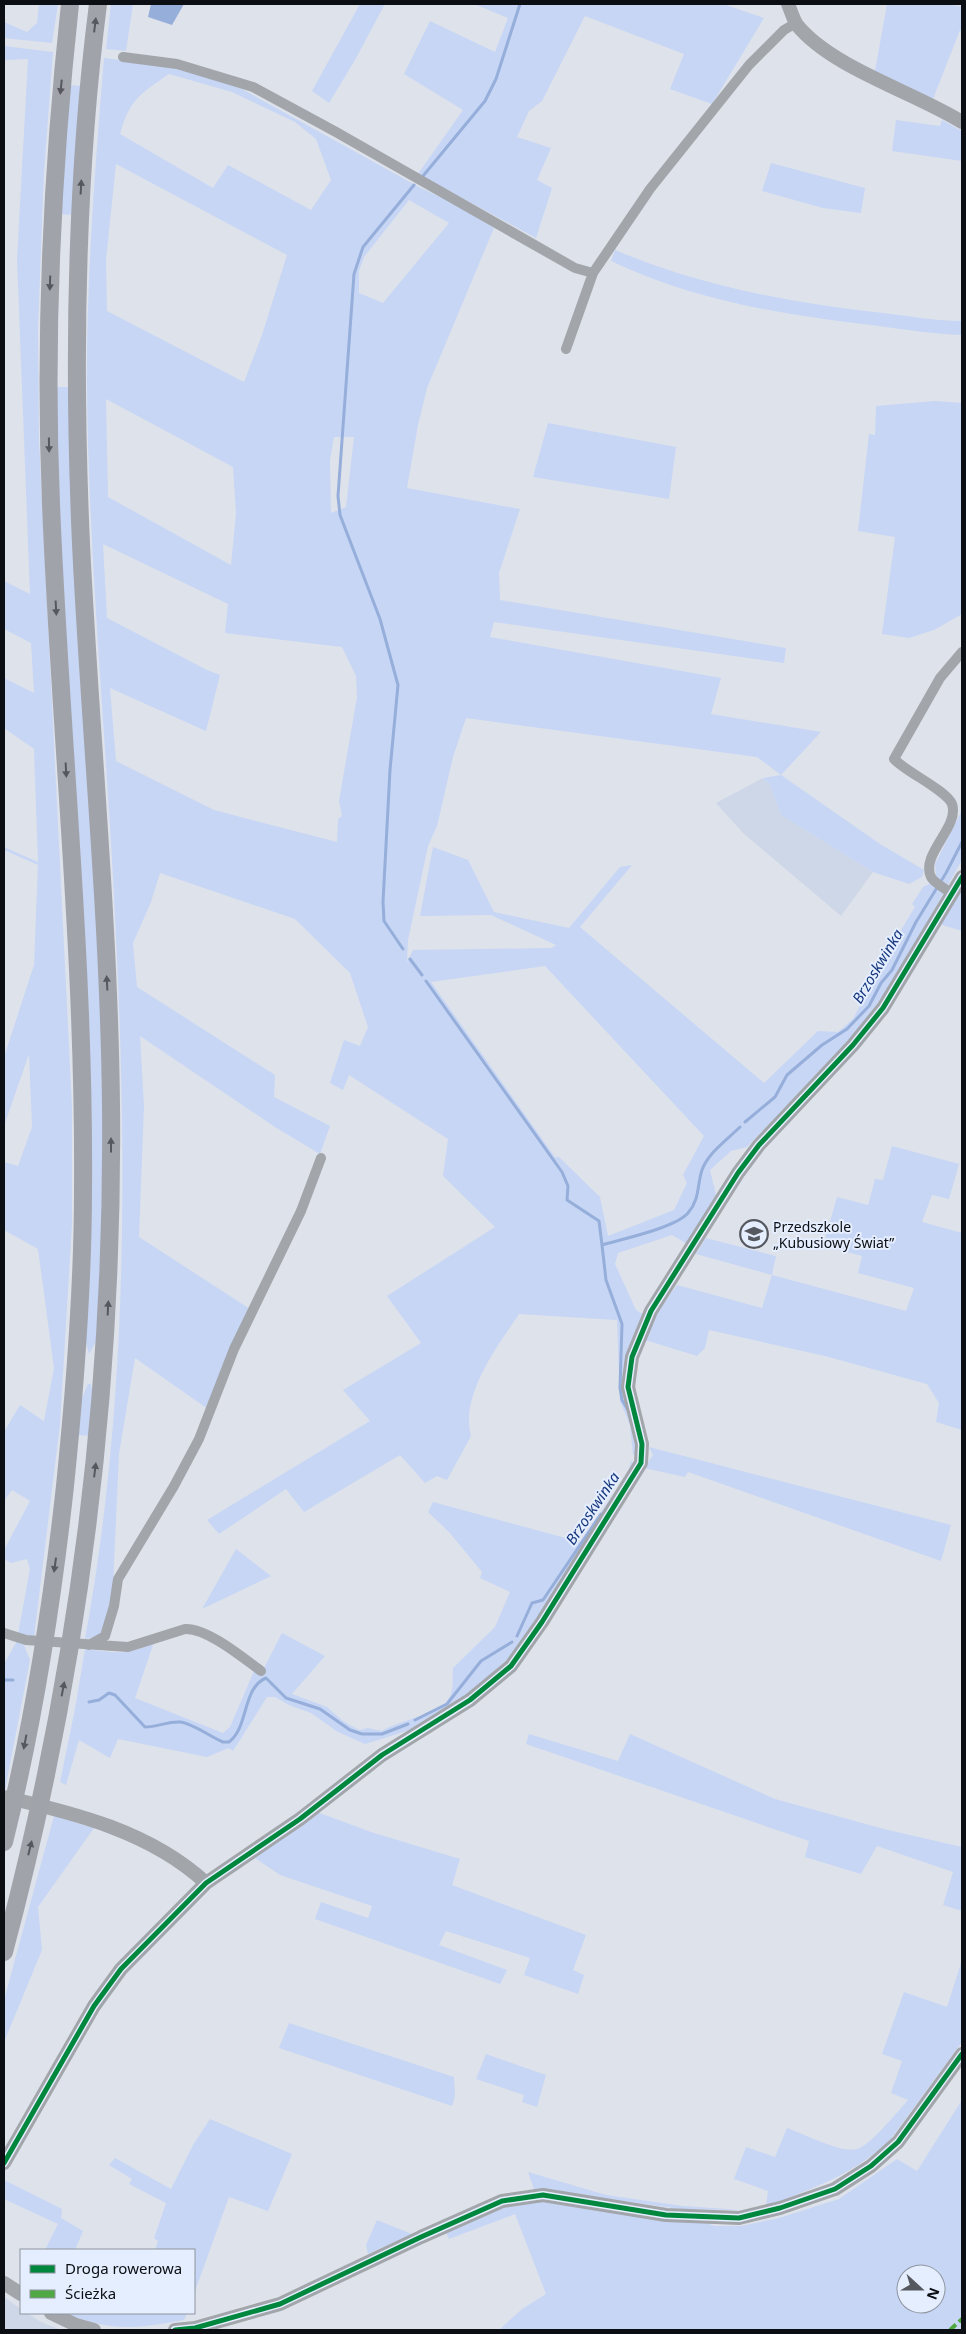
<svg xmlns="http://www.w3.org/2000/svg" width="966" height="2334" font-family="'Noto Sans',sans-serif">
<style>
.built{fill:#ced7e7}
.green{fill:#c7d6f5;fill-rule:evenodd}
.water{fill:#96aeda}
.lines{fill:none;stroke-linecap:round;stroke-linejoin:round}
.stream{stroke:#96aeda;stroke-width:3}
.street{stroke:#a2a6aa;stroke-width:10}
.secondary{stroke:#a2a5aa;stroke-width:14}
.highway{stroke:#a1a3aa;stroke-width:18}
.quiet{stroke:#50a842;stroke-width:4;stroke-dasharray:8 4;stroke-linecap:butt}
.cycleway-casing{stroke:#e5eefe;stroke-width:8}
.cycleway{stroke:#00873e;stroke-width:5}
.oneway{fill:#56585e}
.labels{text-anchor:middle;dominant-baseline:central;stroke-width:4;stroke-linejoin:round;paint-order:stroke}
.poi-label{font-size:14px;fill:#0b0e13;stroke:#e5eefe;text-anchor:start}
.water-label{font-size:15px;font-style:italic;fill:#17387f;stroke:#e5eefe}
</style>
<rect width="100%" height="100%" fill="#dee2eb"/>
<path class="built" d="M763,778L770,785L781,815L873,872L841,916L743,833L716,803Z
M4,2297L21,2309V2313H27L41,2322L61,2330H4Z"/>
<path class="green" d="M39,4H58L52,43L4,38V22L27,32L37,23Z
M111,4H133L126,51L106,49Z
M360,4H385L355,60L329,103L312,91Z
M474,4H723L764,18L712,104L670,89L684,54L585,16L542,101L529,111L517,137L551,148L537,180L552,188L536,238L418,174L463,110L404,74L430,21L495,52L508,18Z
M887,4H947L962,7V31L960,30L933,99L875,71Z
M4,46L53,52L44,172L38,328L39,441L72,1107V1224L60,1424L34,1637L18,1634L30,1569L27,1559L11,1563L4,1559V1550L30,1501L12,1490L4,1501V1432L20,1405L44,1421L54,1368L38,1249L4,1230V1162L18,1166L32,1127L29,1054L4,1126V1057L34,965L38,865L4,850V847L38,862L34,749L4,728V678L34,693L31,643L4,629V581L30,594L17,259L28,59L4,60Z
M104,58L178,67L242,89L419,187L459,206L494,228L427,388L418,425L407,488L520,509L499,573L500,600L786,648L784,663L494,622L490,637L721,678L711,714L821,732L781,775L880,844L924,870L922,877L909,884L873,872L781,815L770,785L763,778L781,775L757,757L466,718L453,757L437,826L428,846L408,940L407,962L413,950L552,948L556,945L491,915L420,916L433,847L468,860L494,912L569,928L620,867L632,865L580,927L764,1083L818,1031L838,1032L853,1019L887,953L915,907L912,904L923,887L929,884L936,875L935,864L962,810V860L895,979L857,1031L747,1147L731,1151L710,1170L716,1195L689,1245L672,1235L618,1253L615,1264L636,1310L646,1316L630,1356L639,1455H633L630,1425L620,1401L617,1320L519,1314C497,1347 460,1395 471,1436L447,1480L437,1476L425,1483L400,1455L304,1512L286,1489L219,1534L207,1520L370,1421L343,1390L421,1343L387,1296L495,1227L443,1176L448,1139L349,1075L343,1090L330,1083L344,1040L360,1046L368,1027L350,973L295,919L160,873L151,902L133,943L137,987L275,1075L274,1097L330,1126L320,1154L275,1127L140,1036L144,1106L139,1237L250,1309L208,1409L135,1358L119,1454L112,1607L99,1637L85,1639C131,1389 127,1130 113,877C104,715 89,554 87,392C86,280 95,169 104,58ZM169,74L232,92L295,122L316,139L331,180L311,210L228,165L213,188L120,134C130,99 140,94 169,74ZM116,164L287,255L262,335L244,382L107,311L106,260ZM409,200L449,223L383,303L359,293V271L364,257ZM106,399L233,467L236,513L231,565L108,497ZM334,437H354L346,507L331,513L330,460ZM103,544L228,604L225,633L342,647L356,676L357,697L339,801L342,816L338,819L337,842L214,810L116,761L110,688L206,731L220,675L207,670L107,618ZM545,966L704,1136L683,1175L687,1183L674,1210L608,1236L600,1197L559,1157H555L431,982Z
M68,85L82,86L73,215L58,214Z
M896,120L940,126L942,120L962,131V161L892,151Z
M771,163L865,188L861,213L823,208L762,191Z
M615,250C700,286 792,303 883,313C909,316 936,321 962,321V335C935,334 907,330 879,326C789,316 694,301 611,261Z
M56,387H70L102,1040L105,1190L100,1335L89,1354L84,1335Z
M935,401L962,403V614L934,630L909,638L882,634L895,537L858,531L869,434L875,435L876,406Z
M548,423L676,447L669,499L533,477Z
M962,888V931L939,924Z
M892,1146L959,1164L949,1199L932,1195L922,1222L962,1233V1430L936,1422L939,1403L927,1384L825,1356L709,1330L705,1348L697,1356L642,1339L653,1318L677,1285L762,1308L772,1275L696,1254L706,1238L776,1256L772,1275L906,1311L914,1288L858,1273L862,1256L823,1246L837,1197L868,1205L875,1179L883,1180Z
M88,1384H91L93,1395L89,1436L78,1435L80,1403Z
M649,1447L951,1525L941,1561L688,1472L685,1477L644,1468L653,1455Z
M631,1461L637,1463L623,1487L514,1653L490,1676L451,1706L410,1730L365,1744L338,1732L311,1713L289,1705L275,1697H267L233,1751L229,1748L207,1757L118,1739L110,1758L79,1740L66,1785L60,1782L75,1709L85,1649C113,1652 128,1657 154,1642L135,1698L223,1733L230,1727L254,1671L261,1674L282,1633L325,1656L292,1694L327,1707L343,1721L359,1730L368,1728L382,1731C399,1720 442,1715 450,1696C454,1688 452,1676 453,1668L495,1627L510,1592L480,1578L482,1572L449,1532L428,1512L433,1502L580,1542L628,1473Z
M236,1549L271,1576L202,1609Z
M17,1641L24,1645L30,1660L5,1790L4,1664Z
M529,1734L618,1761L630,1734L775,1799L884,1829L962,1847V1911L943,1905L953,1872L877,1846L861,1874L805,1857L809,1841L526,1744Z
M317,1812L371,1832L460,1859L452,1885L586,1935L573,1970L584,1975L578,1994L524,1975L530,1958L446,1931L439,1945L507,1970L500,1984L315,1919L321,1902L368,1918L372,1906L280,1875L255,1858Z
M54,1816L94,1828L38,1907L42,1950L4,2042V2000Z
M962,1960V2042L890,2140C856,2173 810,2190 766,2206L768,2191L734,2179L746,2147L775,2157L787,2128C802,2133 842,2154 857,2149C871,2145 897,2112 908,2100L891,2093L902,2061L882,2054L904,1992L947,2007Z
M289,2023L454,2077L455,2096L452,2106L279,2048Z
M486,2054L546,2075L537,2107L522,2102L524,2095L476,2079Z
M962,2100V2330H499L522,2309L546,2294L515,2214L449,2239L445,2230L511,2203L542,2200L697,2220L715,2226H741L779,2218L839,2199L897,2159L917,2171ZM906,2274H936V2304H906Z
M210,2119L292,2154L268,2211L229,2197L194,2294V2250H155L158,2241L154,2238L166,2203L129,2184L132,2179L109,2165L115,2158L171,2189L193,2145Z
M528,2172L606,2195L683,2206L742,2210L681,2209L534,2189Z
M4,2180L62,2209L61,2218L83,2231L75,2250H45L58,2224L4,2199Z
M377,2220L412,2234L368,2254L366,2245Z
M64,2313H187L184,2320C134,2329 113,2332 64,2313Z"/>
<path class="water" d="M151,4H184L172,25L148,17Z"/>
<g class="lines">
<path class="stream" d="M423,176L485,101L496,79L520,4
M403,949L384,921L383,902L390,770L398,685L380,619L340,515L338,496L354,274L363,247L414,185
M410,959L422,975
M426,981L562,1172L568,1186L567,1200L599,1221L602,1245
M745,1122L775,1097L787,1075L822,1045L847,1029L869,1006L881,983L892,970L916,922L946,873L962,842
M628,1410L622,1400L620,1388L622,1324L606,1280L602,1245C622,1239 675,1228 688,1213C700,1199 697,1185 702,1170C708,1153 728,1139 740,1127
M517,1636L532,1603L543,1600L601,1514
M4,1680H13
M89,1702L99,1700L109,1693L115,1695L145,1727C157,1727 169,1721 180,1722C192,1723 211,1737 223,1742H229C249,1727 242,1688 266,1678L286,1698L320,1709L350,1730L362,1734H382L408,1724
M415,1720L447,1704L481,1661L512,1642"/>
<path class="street" d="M123,57L177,64L253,87L336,132L575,268L593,273L650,189L749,65L784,30L796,23
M566,349L593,273
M952,894C946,889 934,883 931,877C920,854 960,827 952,804C946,790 906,772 894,759L940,678L962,652
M4,1633L26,1640L128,1647L185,1629C207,1628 242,1657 261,1671
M89,1645L105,1636L114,1606L118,1579L174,1486L199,1439L234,1349L301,1211L321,1158"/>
<path class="secondary" d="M788,4C791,11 793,19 797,25C832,68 914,92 962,122
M4,1797C75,1813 151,1832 206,1883
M4,2163L94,2006L121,1969L206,1883L300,1819L382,1755L470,1700L511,1666L542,1622L641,1463L642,1444L628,1387L632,1357L651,1311L738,1173L759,1145L853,1045L883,1008L962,877
M4,2283L21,2294
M51,2313L76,2325L94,2330
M175,2330L195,2328L280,2304L421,2237L502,2201L543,2195L666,2215L739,2218L780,2208L835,2189L871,2166L898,2142L962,2054"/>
<path class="highway" d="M4,1842C33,1726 52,1605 65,1486C75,1388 83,1289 83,1190C85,961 60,733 51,504C44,336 52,170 70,4
M4,1952C78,1675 114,1392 111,1105C109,918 90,731 81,544C73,364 75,183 98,4"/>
<path class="quiet" d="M950,2330L962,2319"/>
<defs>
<path id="cycleway" d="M4,2163L94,2006L121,1969L206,1883L300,1819L382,1755L470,1700L511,1666L542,1622L641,1463L642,1444L628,1387L632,1357L651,1311L738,1173L759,1145L853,1045L883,1008L962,877
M175,2330L195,2328L280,2304L421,2237L502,2201L543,2195L666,2215L739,2218L780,2208L835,2189L871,2166L898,2142L962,2054"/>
</defs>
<use href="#cycleway" class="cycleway-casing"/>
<use href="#cycleway" class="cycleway"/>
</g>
<defs><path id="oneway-solid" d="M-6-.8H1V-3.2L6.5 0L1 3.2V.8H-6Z" transform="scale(1.25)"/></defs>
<g class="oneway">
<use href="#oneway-solid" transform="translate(95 25) rotate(-83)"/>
<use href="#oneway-solid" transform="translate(61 87) rotate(96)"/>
<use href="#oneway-solid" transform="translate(81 187) rotate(-87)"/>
<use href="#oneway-solid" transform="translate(50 283) rotate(92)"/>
<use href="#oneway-solid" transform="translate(49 445) rotate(89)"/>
<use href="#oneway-solid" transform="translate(56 608) rotate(87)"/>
<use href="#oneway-solid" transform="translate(66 770) rotate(87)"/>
<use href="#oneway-solid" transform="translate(107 983) rotate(-93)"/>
<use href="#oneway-solid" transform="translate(111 1145) rotate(-90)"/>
<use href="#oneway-solid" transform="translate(108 1308) rotate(-87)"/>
<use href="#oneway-solid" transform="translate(95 1470) rotate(-83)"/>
<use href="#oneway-solid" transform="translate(55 1565) rotate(98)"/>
<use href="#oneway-solid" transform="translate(63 1689) rotate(-79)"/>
<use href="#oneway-solid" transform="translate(25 1742) rotate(101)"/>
<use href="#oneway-solid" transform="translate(30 1848) rotate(-76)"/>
</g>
<defs>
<symbol id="school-ring" viewBox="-11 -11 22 22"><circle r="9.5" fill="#e5eefe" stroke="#55585f" stroke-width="1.5"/><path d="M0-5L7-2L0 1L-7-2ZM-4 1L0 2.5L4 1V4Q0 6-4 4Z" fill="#55585f"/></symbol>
</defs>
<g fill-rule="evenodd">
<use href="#school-ring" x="738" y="1218" width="32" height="32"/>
</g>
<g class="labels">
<g class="poi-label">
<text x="773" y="1226">Przedszkole<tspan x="773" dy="16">„Kubusiowy Świat”</tspan></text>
</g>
<g class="water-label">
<text transform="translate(877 966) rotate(-59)">Brzoskwinka</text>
<text transform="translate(592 1508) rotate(-56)">Brzoskwinka</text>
</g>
</g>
<rect width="966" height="2334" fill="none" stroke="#0b0e13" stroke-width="10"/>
<rect x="20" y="2249" width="175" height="65" fill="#e5eefe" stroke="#8e94a0"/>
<rect x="30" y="2265" width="25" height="8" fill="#00873e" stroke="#8e94a0"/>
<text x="65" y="2274" font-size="15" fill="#0b0e13">Droga rowerowa</text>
<rect x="30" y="2290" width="25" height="8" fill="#50a842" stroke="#8e94a0"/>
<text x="65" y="2299" font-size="15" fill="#0b0e13">Ścieżka</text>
<g transform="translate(921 2289) rotate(111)"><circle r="24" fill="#e5eefe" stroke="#8e94a0"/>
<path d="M0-4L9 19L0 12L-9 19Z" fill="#55585f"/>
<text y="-8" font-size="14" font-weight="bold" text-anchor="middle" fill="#0b0e13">N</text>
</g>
</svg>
